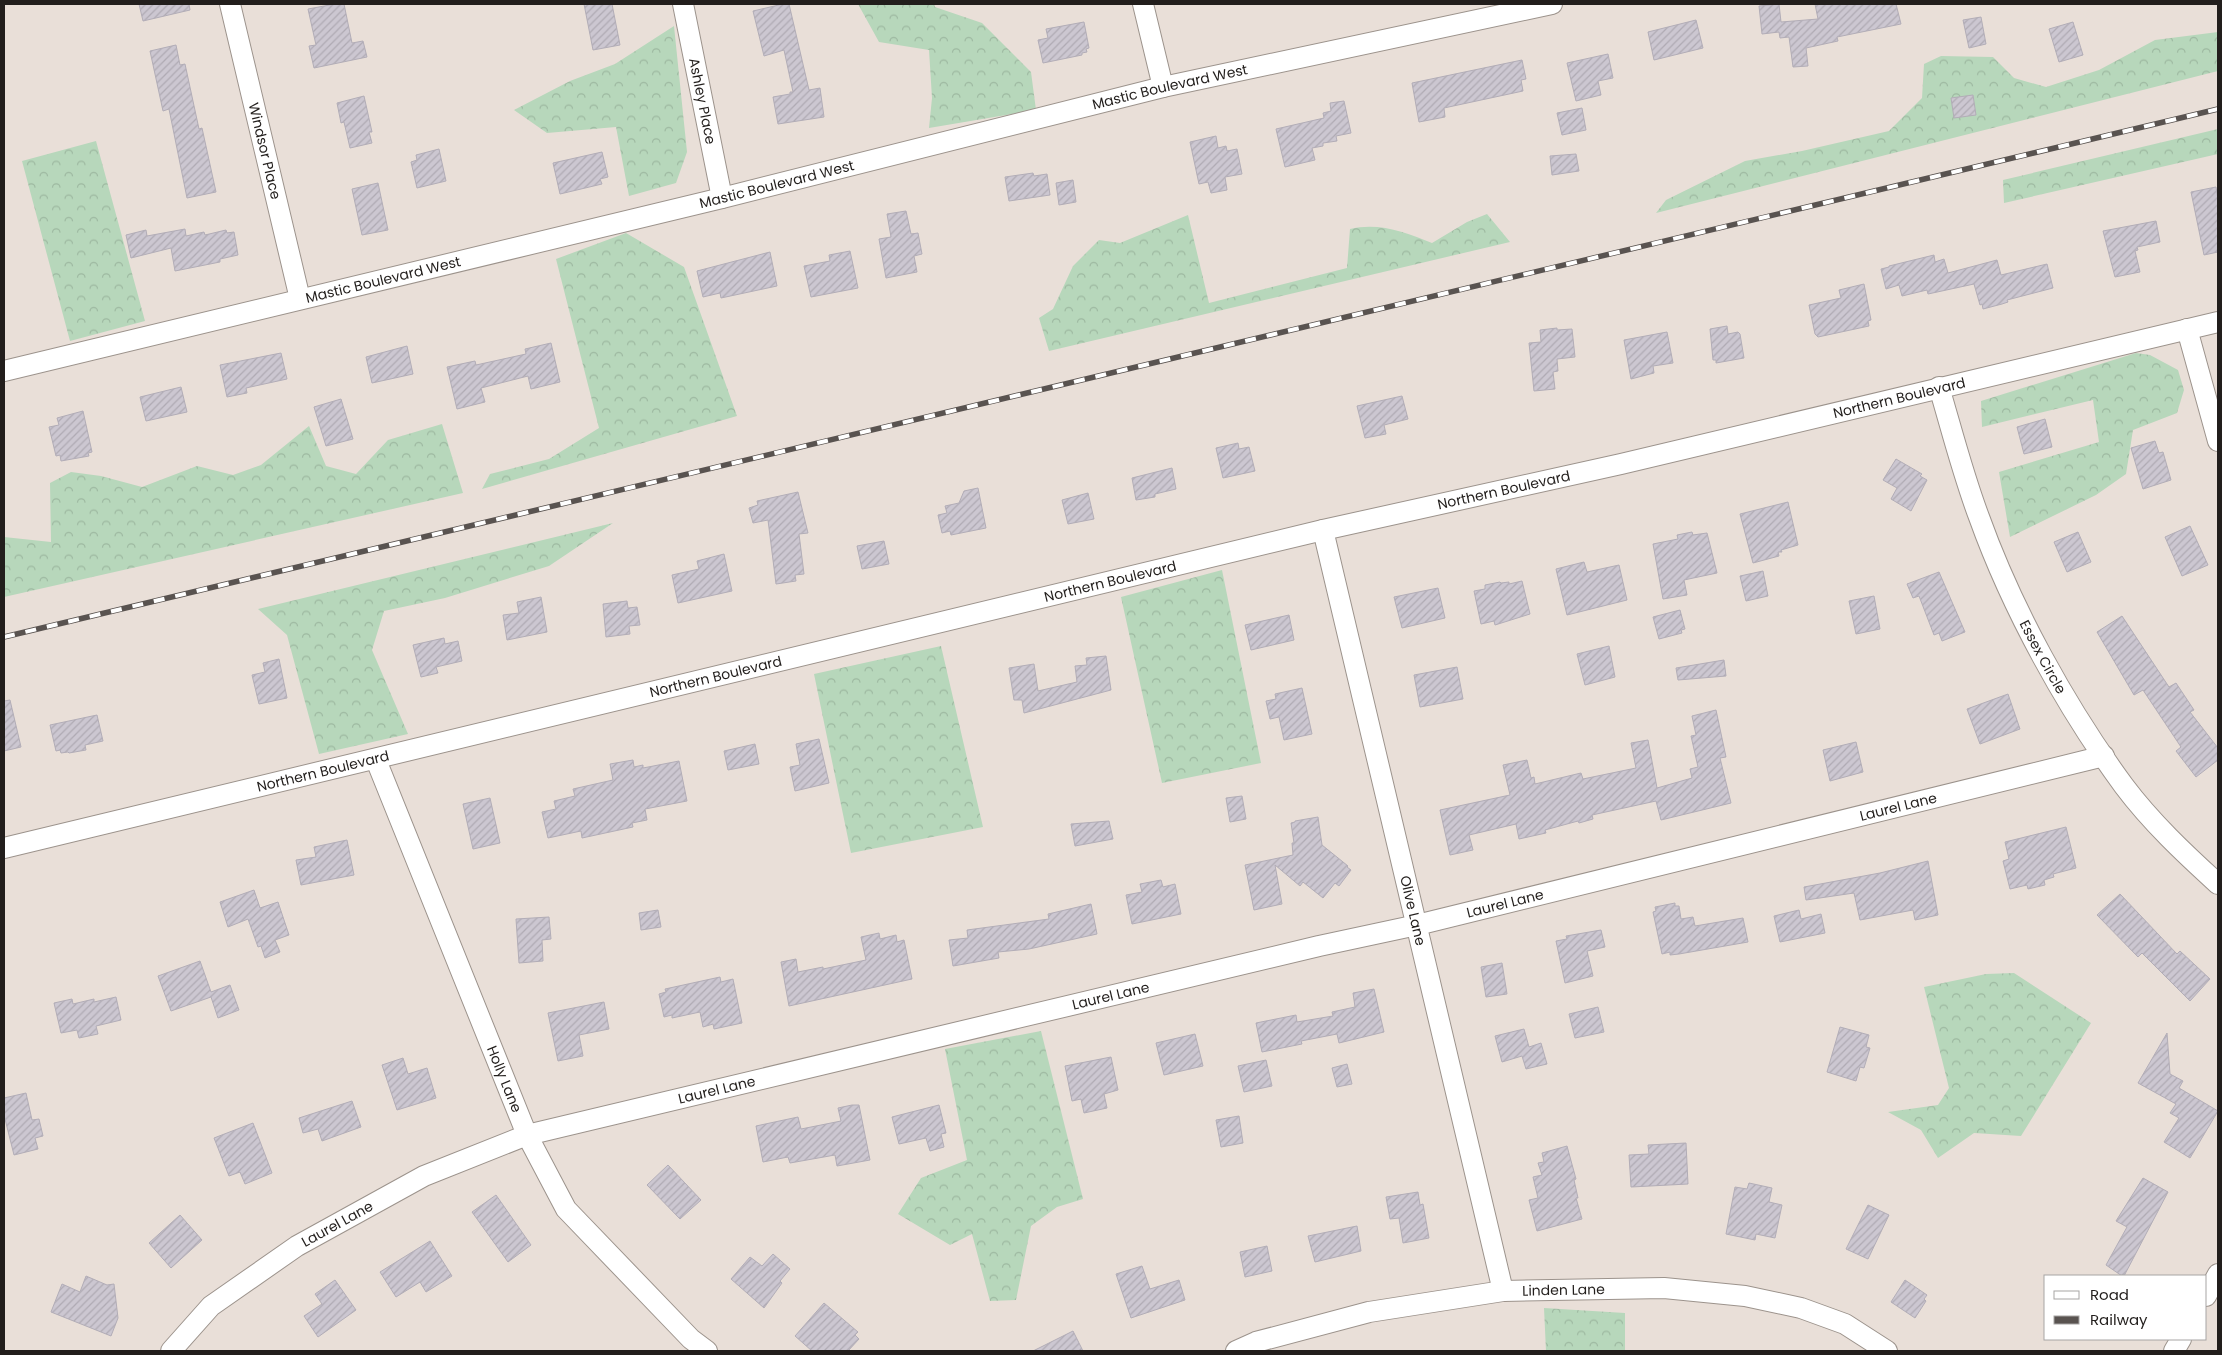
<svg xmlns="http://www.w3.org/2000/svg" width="2222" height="1355" font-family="Poppins,sans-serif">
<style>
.forest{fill:url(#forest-crowns)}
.building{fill:url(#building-hatch);stroke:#b2adb7}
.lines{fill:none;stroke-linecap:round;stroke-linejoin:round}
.minor-casing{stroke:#9c938c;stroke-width:22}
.minor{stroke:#fff;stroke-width:20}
.rail-casing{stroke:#595350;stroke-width:5.5}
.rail{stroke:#fff;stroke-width:4;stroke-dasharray:11;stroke-linecap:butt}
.labels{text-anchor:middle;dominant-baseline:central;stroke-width:4.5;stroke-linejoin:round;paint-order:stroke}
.street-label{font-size:14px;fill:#221e1c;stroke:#fff}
</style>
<defs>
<pattern id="forest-crowns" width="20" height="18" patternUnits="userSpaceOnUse" patternTransform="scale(1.25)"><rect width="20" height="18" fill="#b7d7bb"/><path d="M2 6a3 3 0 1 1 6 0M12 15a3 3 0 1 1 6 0" fill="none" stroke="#9db8a0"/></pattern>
<pattern id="building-hatch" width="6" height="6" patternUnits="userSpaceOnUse" patternTransform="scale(1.25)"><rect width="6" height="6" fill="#ccc7d1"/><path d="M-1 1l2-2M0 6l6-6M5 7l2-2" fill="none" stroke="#afaab3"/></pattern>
</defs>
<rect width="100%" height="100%" fill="#e9dfd8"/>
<path class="forest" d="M858,4H934L935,7L982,23L1031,72L1036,110L929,128L932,98L929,50L879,42Z
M674,26L687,152L676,183L629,196L616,127L547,133L514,110L570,81L615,64Z
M2218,32V71L1656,213L1666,200L1745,161L1802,151L1889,131L1922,98L1924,64L1941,56L1993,57L2014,78L2046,87L2099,70L2155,40Z
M2218,129V154L2004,203L2003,180Z
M96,141L145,321L70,341L22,161Z
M1487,214L1510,242L1049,351L1039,318L1053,309L1073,266L1099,240L1120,243L1188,215L1209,303L1347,268L1350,229C1378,222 1406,232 1432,243L1467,222Z
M626,233L684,267L737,416L482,489L490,474L549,459L599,428L556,259Z
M2136,353L2150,355L2178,370L2184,390L2177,413L2133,430L2126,474L2096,495L2010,537L1999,472L2099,442L2093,400L1982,427L1981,401Z
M442,424L463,493L4,597V537L51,542L50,483L71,472L101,476L142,487L197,466L233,475L261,465L309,426L326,466L356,474L388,440Z
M613,523L549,566L445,598L384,611L372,650L408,734L319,754L287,635L258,609Z
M1222,570L1261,763L1162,783L1121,597Z
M941,646L983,827L851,853L814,674Z
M2014,973L2091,1023L2021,1136L1974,1133L1938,1158L1921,1130L1888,1112L1938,1105L1949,1088L1924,987L1986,974Z
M1041,1031L1083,1199L1057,1207L1031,1226L1016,1300L990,1301L972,1234L950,1245L898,1214L921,1178L967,1160L945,1049Z
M1544,1308L1625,1313V1351H1546Z"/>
<path class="building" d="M139,4H189L190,10L143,21Z
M335,4H344L352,43L363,41L367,57L314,68L309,46L316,45L308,9Z
M584,4H612L620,45L593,50Z
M783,4H789L809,90L820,88L824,117L778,124L773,97L790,94V92H793L784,50L764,56L753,11Z
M1779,4L1781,22L1818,19L1815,4H1896L1901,24L1837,37L1838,41L1806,48L1808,66L1793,67L1789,37L1780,38L1779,32L1762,34L1759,6Z
M1981,17L1986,44L1969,48L1963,20Z
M1696,20L1703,48L1654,60L1648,32Z
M1084,22L1089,48L1086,49L1087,52L1082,53V55L1043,63L1038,40L1048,38L1046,29Z
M2073,22L2083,55L2059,62L2049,29Z
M176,45L180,65L185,64L199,129L202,128L216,192L187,198L169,109L163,111L150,51Z
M1608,54L1613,78L1598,81L1601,95L1576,101L1567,63Z
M1522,60L1526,79L1521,80L1523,91L1444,108L1445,117L1419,122L1412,83Z
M1973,95L1976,115L1954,118L1951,98Z
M364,96L372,132H369L372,143L350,148L344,122L341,123L337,103Z
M1344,101L1351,133L1336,136L1337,141L1323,143V146L1312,148L1315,160L1285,167L1276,129L1324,118L1323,113L1331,111L1330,103Z
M1582,108L1586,130L1562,135L1557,113Z
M1216,136L1218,148L1226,146L1227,151L1237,149L1242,174L1225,177L1227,190L1211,193L1208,182L1199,184L1190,142Z
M439,149L446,181L417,188L411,162L417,160L416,155Z
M602,152L608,177L600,179L602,184L560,194L553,163Z
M1576,154L1579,171L1552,175L1550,156Z
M1033,173L1034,176L1047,174L1050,195L1009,201L1005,177Z
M1073,180L1076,202L1059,205L1056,183Z
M378,183L388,230L362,235L352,189Z
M2216,187L2218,199V252L2204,255L2191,192Z
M906,211L911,234L918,233L922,254L914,256L917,272L886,278L879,239L891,237L887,214Z
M2156,221L2160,242L2137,247L2138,250L2135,251L2140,272L2115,277L2103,231Z
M185,229L186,236L204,232L205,235L226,230L227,233L234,232L238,255L220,259V262L175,271L171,248L131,258L126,235L146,230L147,236Z
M850,251L858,288L811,297L804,266L830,261L829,255Z
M770,252L777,286L721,298L720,293L703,297L697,271Z
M1934,255L1935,262L1944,259L1948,273L1997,260L2001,275L2047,264L2053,288L2007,300L2008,302L2002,304L1983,309L1982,304L1980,305L1974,284L1928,294L1927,290L1902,296L1899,285L1886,289L1881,269L1889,267V266Z
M1864,284L1871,320L1868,321L1869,326L1818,337L1815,334L1809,305L1841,298L1839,290Z
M1727,326L1728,334L1738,332L1740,334L1744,358L1716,363V360H1713L1710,329Z
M1557,328V330L1572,329L1575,357L1557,359L1558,371L1553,372L1555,389L1534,391L1529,343L1541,342L1540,330Z
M1667,332L1673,363L1653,366L1654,373L1631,379L1624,340Z
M551,343L560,382L531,389L528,376L481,388L485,402L457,409L447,367L475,361L476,365L526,354L525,349Z
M407,346L413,374L372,383L366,357Z
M281,353L287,379L246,388L247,393L227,397L220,365Z
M181,387L187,412L146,421L140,397Z
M1402,396L1408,419L1384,425L1386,434L1365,438L1357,406Z
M341,399L353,439L326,446L314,407Z
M83,411L92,452L88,453L89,456L61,461L60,455L56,456L49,427L59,425L57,418Z
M2045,419L2052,447L2024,454L2017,427Z
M2155,441L2159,453L2163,452L2171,480L2143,489L2131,448Z
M1238,443L1239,449L1249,447L1255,471L1223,478L1216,448Z
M1896,459L1922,474L1920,476L1927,480L1911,511L1891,499L1897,488L1883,480Z
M1172,468L1176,489L1155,494V497L1136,500L1132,478Z
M978,488L986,528L951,535L950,531L942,533L938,515L947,513L945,506L959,503L964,491Z
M798,492L808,533L799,534L804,574L795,575L796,581L776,584L768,520L753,523L749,508L758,505L757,501Z
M1088,493L1094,519L1068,524L1062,500Z
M1788,502L1798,545L1781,550L1782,552H1778L1779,556L1753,563L1740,514Z
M2190,526L2208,565L2182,576L2165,537Z
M1692,532L1693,535L1707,533L1717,573L1684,580L1687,595L1663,599L1653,544L1678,539L1677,535Z
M2078,532L2091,562L2067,572L2054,542Z
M884,541L889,564L862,569L857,546Z
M724,554L732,591L678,603L672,575L699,569L697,561Z
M1584,562L1587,572L1619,565L1627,600L1567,615L1556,569Z
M1763,571L1768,596L1746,601L1740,576Z
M1939,572L1965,632L1942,641L1939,633L1934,635L1919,596L1913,598L1907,584Z
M1522,581L1530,614L1495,625L1494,621L1481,624L1474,591L1485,589V585L1500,582L1501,583L1509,582V584Z
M1438,588L1445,618L1402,628L1394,597Z
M1874,596L1880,629L1856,634L1849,601Z
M541,597L547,632L507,640L503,615L519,613L517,602Z
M627,601L628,608L637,607L640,625L629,626L630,634L606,637L603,604Z
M1680,610L1685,629L1681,630L1682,633L1659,639L1653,617Z
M1289,615L1294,640L1251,650L1245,625Z
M2122,616L2169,687L2176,683L2194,710L2190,712L2218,748V760L2196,777L2176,751L2181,747L2143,690L2134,695L2097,632Z
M444,638L445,644L458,641L462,661L436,667L438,673L421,677L413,645Z
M1609,646L1615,677L1585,685L1577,654Z
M1106,656L1111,690L1024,713L1022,700H1014L1009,668L1034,664L1038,691L1077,682L1075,666L1087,665L1086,658Z
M279,659L287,698L259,704L252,675L265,672L263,663Z
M1724,660L1726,676L1678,680L1676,668Z
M1457,667L1463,699L1420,707L1414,675Z
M1302,688L1312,734L1284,740L1279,717L1270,719L1266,701L1276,699L1275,694Z
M2008,694L2020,729L1980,744L1967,709Z
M10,700L21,747L4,751V701Z
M1716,710L1726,757L1720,758L1731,803L1661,820L1656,801L1592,815L1593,819L1579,823L1578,821L1545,830L1546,833L1519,839L1516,824L1469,835L1473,850L1450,855L1440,810L1510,795L1503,765L1527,760L1531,778L1534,777L1535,784L1581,773L1583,779L1636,768L1631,743L1648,740L1657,788L1692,778L1690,769L1698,767L1691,736L1696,735L1692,716Z
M97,715L103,741L85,745L86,750L69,753L68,752L61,753L60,750L56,751L50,725Z
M819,739L829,783L795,791L790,767L800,765L796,744Z
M1856,742L1863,772L1830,781L1823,750Z
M755,744L759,764L728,770L724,751Z
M633,760L634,767L643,765V768L679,761L687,801L645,809L647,820L632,823L633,827L582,838L581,831L548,838L542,812L556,809L554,801L575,796L573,789L613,780L610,764Z
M1242,796L1246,819L1230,822L1226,798Z
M490,798L500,843L473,849L463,804Z
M1318,817L1322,845L1348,866L1347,867L1351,870L1339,886L1335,883L1323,898L1303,882L1300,886L1275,865L1282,904L1254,910L1245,865L1293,855L1292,843H1294L1291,823L1295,822V821Z
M1109,821L1113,839L1075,846L1071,824Z
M2066,827L2076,868L2053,874L2054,877L2044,880L2045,885L2028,889L2027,885L2010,889L2003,861L2009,859L2005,842Z
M347,840L354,875L301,885L296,860L316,857L314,847Z
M1928,861L1938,915L1915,920L1913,910L1860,920L1854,893L1806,900L1804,887L1880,873Z
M1161,880L1163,887L1175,884L1181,914L1132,924L1126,895L1142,892L1140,884Z
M254,890L260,908L278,902L289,935L275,940L280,952L265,958L261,946L258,947L248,919L228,927L220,902Z
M2120,894L2177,954L2180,951L2210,979L2190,1001L2142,953L2138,957L2097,915Z
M1675,903V906H1679L1681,919L1693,917L1695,926L1743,918L1748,942L1679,954L1670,955V952L1662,954L1653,912L1656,911L1655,907Z
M1091,904L1097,934L1029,949L998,952L999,958L953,966L949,940L968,938L967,930L1049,919L1048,914Z
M658,910L661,927L641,930L639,913Z
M1799,910L1801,919L1821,914L1825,933L1780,942L1774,916Z
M549,917L551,939L542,940L543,961L519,963L516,919Z
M1601,930L1605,947L1587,951L1593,976L1565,983L1556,941L1567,939L1566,936Z
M879,933L880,939L896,935L897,942L904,940L912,979L789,1006L781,962L796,959L798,972L823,967V969L866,960L861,937Z
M200,961L211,992L230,985L239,1010L218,1018L211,997L171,1011L158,976Z
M1502,963L1507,994L1486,997L1481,967Z
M720,977L721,982L733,979L742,1023L714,1029L713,1024L703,1027L700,1012L672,1018V1015L664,1017L659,994L666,992L665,989Z
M1374,989L1384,1032L1339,1043L1337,1034L1301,1041L1302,1044L1262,1052L1256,1023L1296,1015L1297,1022L1333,1016L1332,1012L1355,1007L1353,993Z
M116,997L121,1020L96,1026L98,1034L79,1038L77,1030L61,1033L54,1003L72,999L73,1004L94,999V1002Z
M604,1002L609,1029L579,1035L583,1056L558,1061L548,1013Z
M1598,1007L1604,1032L1575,1038L1569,1014Z
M1840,1027L1869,1035L1866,1047L1870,1048L1864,1068L1860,1067L1856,1081L1827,1072Z
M1524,1029L1529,1047L1541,1043L1547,1064L1526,1069L1522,1056L1502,1062L1495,1036Z
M2167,1033L2170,1074L2183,1081L2179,1088L2218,1111L2190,1158L2164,1142L2179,1118L2170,1113L2176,1104L2138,1083Z
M1195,1034L1203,1066L1164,1075L1156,1043Z
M1111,1057L1118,1090L1104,1094L1107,1108L1084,1113L1081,1099L1072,1101L1065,1066Z
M403,1058L408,1074L427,1068L436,1098L397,1110L382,1065Z
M1266,1060L1272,1086L1244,1092L1238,1066Z
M1347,1064L1352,1084L1337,1087L1332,1068Z
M26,1093L32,1120L39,1119L43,1136L35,1138L38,1149L14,1155L4,1115V1098Z
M352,1101L361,1127L322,1141L318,1129L303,1133L299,1118Z
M852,1105H859L870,1160L837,1166L835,1155L790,1163L788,1157L763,1162L756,1126L798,1117L801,1129L841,1121L838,1108Z
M939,1105L946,1133L941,1134L944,1147L930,1151L926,1138L899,1144L892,1117Z
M1239,1116L1243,1143L1221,1147L1216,1120Z
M253,1123L272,1173L245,1184L240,1172L229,1176L214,1138Z
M1686,1143L1688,1184L1631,1187L1629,1155L1649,1154L1648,1145Z
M1567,1146L1576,1179L1574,1180L1578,1198H1576L1582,1219L1537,1231L1529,1200L1538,1198L1533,1177L1542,1175L1538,1163L1544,1162L1542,1153Z
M668,1165L701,1200L680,1219L647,1185Z
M2143,1178L2168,1192L2124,1276H2122L2106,1265L2127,1227L2116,1221Z
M1749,1183L1772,1188L1769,1202L1782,1205L1775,1238L1756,1234L1755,1240L1726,1234L1735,1187L1747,1189Z
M1418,1192L1420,1205L1423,1204L1429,1238L1403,1243L1399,1218L1390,1219L1386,1197Z
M496,1195L531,1245L508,1262L472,1212Z
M1868,1205L1889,1215L1868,1259L1846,1249Z
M180,1215L202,1240L171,1268L149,1243Z
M1357,1226L1361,1251L1315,1262L1308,1236Z
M430,1241L452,1276L426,1292L420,1282L396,1297L380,1272Z
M1267,1246L1272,1271L1245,1277L1240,1252Z
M773,1254L790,1269L780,1281L782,1283L764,1308L731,1279L750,1257L762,1266Z
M1142,1266L1150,1289L1179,1280L1185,1300L1131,1318L1116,1274Z
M86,1276L107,1285L114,1284L118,1318L111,1336L51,1312L62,1284L80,1292Z
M335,1280L356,1310L318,1337L304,1316L322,1304L315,1294Z
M1905,1280L1927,1295L1924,1299L1926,1301L1915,1318L1891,1302Z
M824,1303L858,1332L855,1335L859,1339L848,1351H812L795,1336Z
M1073,1331L1083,1351H1033Z"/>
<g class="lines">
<defs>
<g id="minor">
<path id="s1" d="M230,4L300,299"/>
<path id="s2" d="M683,4L722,198"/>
<path d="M1143,4L1163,87"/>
<path d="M2187,329L2218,441"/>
<path id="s3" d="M4,371L722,198L1163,87L1552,4"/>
<path id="s4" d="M1939,387C1952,431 1963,475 1979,517C2012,609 2066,707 2124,786C2151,822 2185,854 2218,884"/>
<path id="s5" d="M1323,530L1503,1291"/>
<path id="s6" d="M376,760L527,1135L566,1209L691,1339L707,1351"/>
<path id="s7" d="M4,848L1323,530L1621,464L2218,322"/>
<path d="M2206,1296L2218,1274"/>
<path id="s8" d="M171,1351L211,1306L297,1246L424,1176L527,1135L1319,946L1417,925L2104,756"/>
<path id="s9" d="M1236,1351L1256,1342L1369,1312L1503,1291L1664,1288L1745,1296L1801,1308L1845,1324L1887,1351"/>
<path d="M2174,1351L2181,1339"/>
</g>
</defs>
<use href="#minor" class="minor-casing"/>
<use href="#minor" class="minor"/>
<defs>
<path id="rail" d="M4,637L2218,109"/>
</defs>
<use href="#rail" class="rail-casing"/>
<use href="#rail" class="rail"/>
</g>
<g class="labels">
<g class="street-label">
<text stroke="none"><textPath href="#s3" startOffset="1200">Mastic Boulevard West</textPath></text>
<text stroke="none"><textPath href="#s2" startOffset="99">Ashley Place</textPath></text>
<text stroke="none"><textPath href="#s1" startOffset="151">Windsor Place</textPath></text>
<text stroke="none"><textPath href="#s3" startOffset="795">Mastic Boulevard West</textPath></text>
<text stroke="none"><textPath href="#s3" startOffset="390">Mastic Boulevard West</textPath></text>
<text stroke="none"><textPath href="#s7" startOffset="1948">Northern Boulevard</textPath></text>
<text stroke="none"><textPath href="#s7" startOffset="1542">Northern Boulevard</textPath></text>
<text stroke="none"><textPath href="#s7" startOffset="1138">Northern Boulevard</textPath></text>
<text stroke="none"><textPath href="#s4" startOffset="290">Essex Circle</textPath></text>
<text stroke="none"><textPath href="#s7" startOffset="732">Northern Boulevard</textPath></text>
<text stroke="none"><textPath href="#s7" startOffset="328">Northern Boulevard</textPath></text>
<text stroke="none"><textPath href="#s8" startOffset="1831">Laurel Lane</textPath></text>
<text stroke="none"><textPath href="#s8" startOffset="1426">Laurel Lane</textPath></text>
<text stroke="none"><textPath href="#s5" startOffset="391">Olive Lane</textPath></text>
<text stroke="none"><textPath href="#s8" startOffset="1021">Laurel Lane</textPath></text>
<text stroke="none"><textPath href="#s6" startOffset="344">Holly Lane</textPath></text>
<text stroke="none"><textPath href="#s8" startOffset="616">Laurel Lane</textPath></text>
<text stroke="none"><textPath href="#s8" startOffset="211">Laurel Lane</textPath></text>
<text stroke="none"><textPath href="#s9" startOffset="335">Linden Lane</textPath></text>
</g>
</g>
<rect width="2222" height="1355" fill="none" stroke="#221e1c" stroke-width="10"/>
<rect x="2044" y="1275" width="162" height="65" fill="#ffffff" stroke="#a7a5a4"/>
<rect x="2054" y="1291" width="25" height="8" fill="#ffffff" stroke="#a7a5a4"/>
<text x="2090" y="1300" font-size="15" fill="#221e1c">Road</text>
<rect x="2054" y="1316" width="25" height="8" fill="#595350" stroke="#a7a5a4"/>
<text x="2090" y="1325" font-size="15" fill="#221e1c">Railway</text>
</svg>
